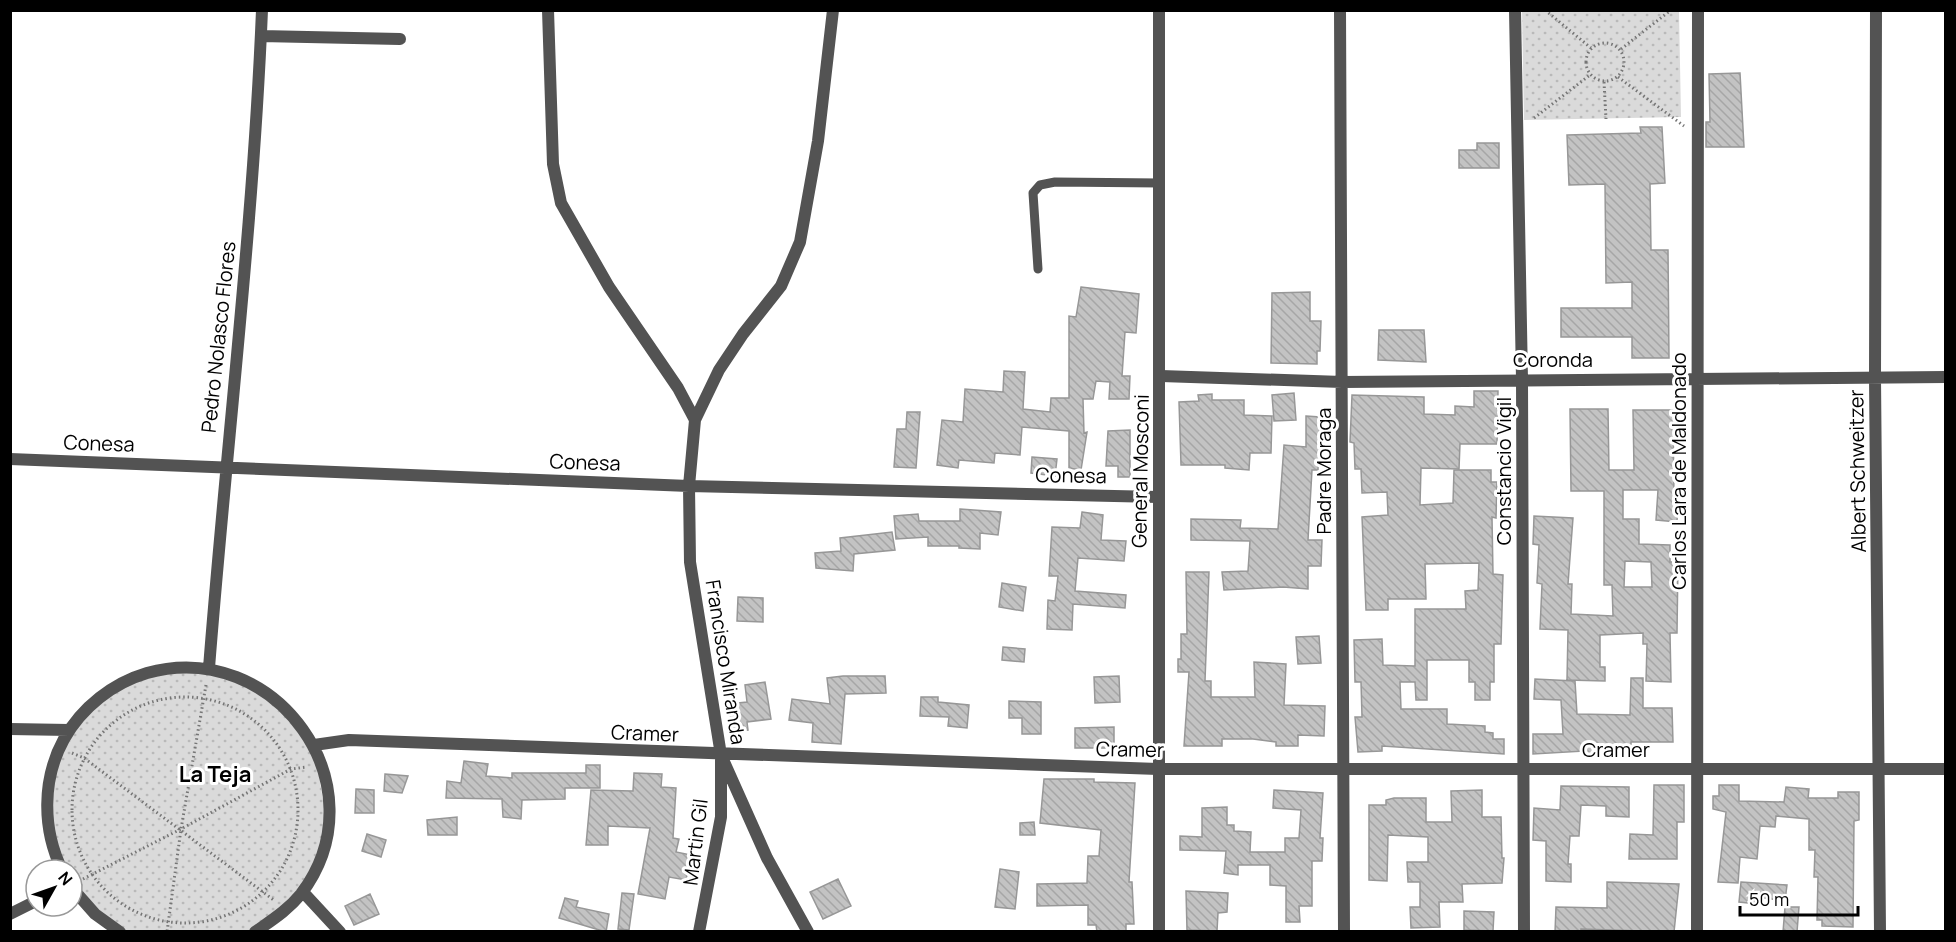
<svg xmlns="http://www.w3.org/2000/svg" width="1956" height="942" font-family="Manrope,sans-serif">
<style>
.green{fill:url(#green-dots)}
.building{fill:url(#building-back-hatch);stroke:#979797;stroke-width:1.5;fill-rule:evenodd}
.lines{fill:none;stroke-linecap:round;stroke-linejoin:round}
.path{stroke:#757575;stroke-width:3;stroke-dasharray:1.5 3;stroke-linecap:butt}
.service{stroke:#535353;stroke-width:9}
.minor{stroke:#535353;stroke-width:12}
.tertiary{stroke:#535353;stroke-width:12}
.labels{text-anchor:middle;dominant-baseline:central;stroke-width:6;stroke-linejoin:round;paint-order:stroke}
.street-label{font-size:20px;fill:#000;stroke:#fff}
.quarter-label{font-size:22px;font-weight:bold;fill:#000;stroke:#fff}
</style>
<defs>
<pattern id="green-dots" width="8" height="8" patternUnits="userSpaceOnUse" patternTransform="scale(1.5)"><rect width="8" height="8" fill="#dadada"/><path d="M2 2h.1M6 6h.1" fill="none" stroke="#b9b9b9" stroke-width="1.8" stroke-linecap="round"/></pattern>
<pattern id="building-back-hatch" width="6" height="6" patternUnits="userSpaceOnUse" patternTransform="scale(1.5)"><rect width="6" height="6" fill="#c3c3c3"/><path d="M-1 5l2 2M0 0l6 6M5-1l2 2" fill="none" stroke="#a6a6a6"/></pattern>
</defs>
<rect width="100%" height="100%" fill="#fff"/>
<path class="green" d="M1522,11H1679L1681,117L1524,120Z
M169,667L252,682L314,745L328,831L303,892L255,931H120L72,888V870H62L47,818L59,748L96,700Z"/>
<path class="building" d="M1740,73L1744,147H1706V122H1710L1709,74Z
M1640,127H1662L1665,183L1650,184L1651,250H1668L1669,358H1632V337H1561V308H1632V282L1606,283L1605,184L1569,185L1567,135L1641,133Z
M1477,143H1499V168H1459V150H1477Z
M1081,287L1139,294L1136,333L1125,332L1122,376H1130L1129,399H1109L1110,382L1096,381L1093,399H1083L1084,433L1087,432L1081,470L1069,468V431L1022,427L1020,455L995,453L994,463L959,460L958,468L937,465L942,420L963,422L965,389L1003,392L1004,371L1025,372L1023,409L1050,412L1051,398H1069V316L1076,317Z
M1310,292V321H1321L1320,351H1317V364L1271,363L1272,293Z
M1379,330H1424L1426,362L1378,360Z
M1474,391H1498L1497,444H1460L1459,469L1421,468L1420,505L1453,503L1454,470H1491V482H1497L1496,518L1492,517L1493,574L1503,575L1501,644H1494V682H1490V700H1475V682H1469V660H1427V700H1416L1415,682H1400L1401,709H1447V724L1485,726V732L1493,733V739H1504V754L1382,746V751L1358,752L1355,717H1362L1361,682H1355L1354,640L1382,639L1383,665L1415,666V609H1466L1465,591L1478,590L1479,563L1425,564L1426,599H1388V610H1366L1362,517L1388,515L1387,492L1362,493L1361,469H1355L1354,443L1350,442L1352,395L1424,397V414L1455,415V406L1474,407Z
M1294,393L1296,420L1274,421L1272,395Z
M1212,394V400H1244V415L1272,416L1271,453H1250L1249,470L1225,468V465H1181L1179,402L1199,401L1198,395Z
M1570,409H1608L1609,470H1634L1633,410H1673L1674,498L1678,499L1677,522L1656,520L1658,490H1623V519H1639V544L1670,545V562H1678L1677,633H1670L1671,682L1646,681L1647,644H1643V633L1600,635V667H1605V681L1567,680L1568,630L1540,629L1542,584L1537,583L1539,545L1533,544L1534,516L1573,518L1568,584H1572L1571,614L1613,616L1612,585H1604V491H1571ZM1625,561L1651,562L1652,587H1624Z
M907,412H920L916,468L894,467L897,429H906Z
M1306,416L1320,417L1318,470H1312L1308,540H1322L1321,566H1308V589L1283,587L1224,590L1222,572L1248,571L1250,541L1191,540V519L1241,520L1240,528L1278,529L1284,445L1306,447Z
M1130,430V477H1118V466H1106L1108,431Z
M1032,457L1057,459L1055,476L1031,473Z
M960,509L1001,512L998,535L980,533V549L959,548V546H928V537L896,539L894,516L918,514L919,521H960Z
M1082,512L1103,515L1101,540L1126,541L1124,561L1078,558L1075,591L1126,595L1125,608L1073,604L1072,630L1047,629L1048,600L1055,601L1058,576H1049L1052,527L1080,528Z
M892,532L895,550L854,554L853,571L816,568L815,553L841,551L840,538Z
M1186,572H1209L1205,681H1211V697H1255L1254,662L1286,664L1284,705L1325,706L1324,736L1298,735V746H1276V742L1253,739H1222V746H1184L1189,672H1178V659H1181V634H1187Z
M1002,583L1026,587L1023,611L999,607Z
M738,597L763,598V622L737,621Z
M1319,636L1321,663L1298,664L1296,637Z
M1003,647L1025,649L1024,662L1002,660Z
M843,676H885L886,693L845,694L841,744L812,742L813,723L789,720L792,699L830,704L827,678Z
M1119,676L1120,702L1095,703L1094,677Z
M1631,678H1643V708H1672L1673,742H1631V748L1601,746L1602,753L1584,755V751L1533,754V734H1563L1561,700L1534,699L1535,679L1575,681L1577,714L1630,715Z
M765,682L771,719L747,722L748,730L732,732L729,704L747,702L745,685Z
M921,697H938V702L969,705L967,728L948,726L949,717L920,716Z
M1009,701L1041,702V734H1022V718H1009Z
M1114,727V748H1075V728Z
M464,761L488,764L486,776L512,778V773H586V765H600V788H565V799L522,800L521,819L503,817L502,799L446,798L447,781L461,783Z
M634,773L662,774L661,787L676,788L673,838L679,839L676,852L691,855L686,880L669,877L665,899L638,894L650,828L608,826V845H586L591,790L633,791Z
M385,774L408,776L402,793L384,791Z
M1044,779H1094V782L1135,783L1129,882H1132L1134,924H1126V932H1097L1096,925H1088V905L1037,906V884L1087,883L1088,856H1099L1101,830L1040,823Z
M1654,785H1684V822H1677V859H1629L1630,834L1653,835Z
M1719,785H1739V801L1784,802L1786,787L1809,789L1808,798H1838V792H1859V820L1854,821L1853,927L1822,926V920H1817L1818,877H1814L1815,850H1809V819L1776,816L1775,827L1760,826L1757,859L1740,857L1738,883L1718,882L1726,812L1713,809V796H1719Z
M1561,786L1629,787V817L1606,816V806L1581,805L1579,836H1570L1568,864H1571V882L1546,881V841L1533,840L1534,808L1560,810Z
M356,789L374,790V813H355Z
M1274,790L1323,793L1320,838H1323L1322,861H1312V906H1299L1300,922H1286V886L1270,885V865H1238V875L1224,873L1226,851L1180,850V836L1202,837V808L1227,807V825H1234V831L1251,832L1250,852H1285V838H1299L1301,810L1273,808Z
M1482,790V817H1501L1502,858H1504L1502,883L1462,884L1463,902H1439L1440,927L1411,928L1410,907H1420V882H1408L1407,862H1428V837L1388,835L1387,881L1369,880V805H1386V800L1394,798H1426V822H1452L1451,791Z
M457,817V835H428L427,820Z
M1034,822L1035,835H1020V823Z
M367,834L386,840L381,857L362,851Z
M1000,869L1019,872L1015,909L995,907Z
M838,879L851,906L823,919L810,892Z
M1607,882L1679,884L1674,932L1581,929V932H1555L1556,907L1607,908Z
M1741,882L1787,885L1785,901L1757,897V904L1739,902Z
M1186,891L1228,893L1227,912L1218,913L1217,931L1187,930Z
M622,893L634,894L629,930L618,929Z
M370,894L379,914L354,925L345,906Z
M565,898L578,901L576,907L609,914L606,932L559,918Z
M1785,907H1799L1797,932H1783Z
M1464,911L1494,912L1493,931L1464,930Z"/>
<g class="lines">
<path class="path" d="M1545,10L1591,48
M1586 62a19 19 0 1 1 38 0a19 19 0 1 1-38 0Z
M1621,49L1671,10
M1618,77L1684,126
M1604,82L1606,119
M1534,118L1590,75
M206,685L181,829L291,769L307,767
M72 810a113 113 0 1 1 226 0a113 113 0 1 1-226 0Z
M72,753L84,758L275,901
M83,879L181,829L167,932"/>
<path class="service" d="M1038,269L1033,193L1040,185L1055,182L1160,183"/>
<path class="minor" d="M548,10L553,164L561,203L609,287L678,388L695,420
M1340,10L1344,932
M1515,10L1522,379L1524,932
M1876,10L1875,378L1880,932
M261,36L400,39
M1161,376L1342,382L1946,377
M10,459L689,486L1158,497
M209,668C226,449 253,230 262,10
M10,729L69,730
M314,745L349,740L1158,769H1946
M62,870C42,829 42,779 64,739C82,707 113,683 147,673C275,637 383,786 301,894C288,910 272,920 255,932
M72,888L95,914L120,932
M303,892L340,932
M10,914L36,901
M699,932L721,817V760
M808,932L767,858L721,755L690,562L689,486L695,420L719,370L743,334L781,286L800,242L818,141L833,10
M1697,932L1698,10"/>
<path class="tertiary" d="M1159,932V10"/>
</g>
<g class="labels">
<g class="street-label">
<text transform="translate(218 337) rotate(-84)">Pedro Nolasco Flores</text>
<text x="1553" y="359">Coronda</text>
<text transform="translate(99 443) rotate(2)">Conesa</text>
<text transform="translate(585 462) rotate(2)">Conesa</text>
<text transform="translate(1140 471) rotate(-89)">General Mosconi</text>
<text transform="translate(1323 471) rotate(-90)">Padre Moraga</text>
<text transform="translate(1503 471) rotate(-90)">Constancio Vigil</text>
<text transform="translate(1678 471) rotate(-90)">Carlos Lara de Maldonado</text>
<text transform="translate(1857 471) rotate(-91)">Albert Schweitzer</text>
<text transform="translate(1071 475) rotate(1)">Conesa</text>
<text transform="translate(726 662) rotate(81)">Francisco Miranda</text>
<text transform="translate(645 733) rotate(2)">Cramer</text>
<text transform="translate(1130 749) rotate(1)">Cramer</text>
<text x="1616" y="749">Cramer</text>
<text transform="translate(695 842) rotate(-83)">Martin Gil</text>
</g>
<g class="quarter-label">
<text x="215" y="774">La Teja</text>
</g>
</g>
<rect width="1956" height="942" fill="none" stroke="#000000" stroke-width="24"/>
<g transform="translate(54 888) rotate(50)"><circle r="28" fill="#ffffff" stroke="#999999" stroke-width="1.5"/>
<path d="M0-4.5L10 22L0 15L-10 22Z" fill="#000000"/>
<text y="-9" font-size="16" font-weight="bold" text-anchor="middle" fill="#000000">N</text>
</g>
<path d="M1740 906v9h118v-9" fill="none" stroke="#000000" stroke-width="3"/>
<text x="1749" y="906" font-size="18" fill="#000000" stroke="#ffffff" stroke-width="4.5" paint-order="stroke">50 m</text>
</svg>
